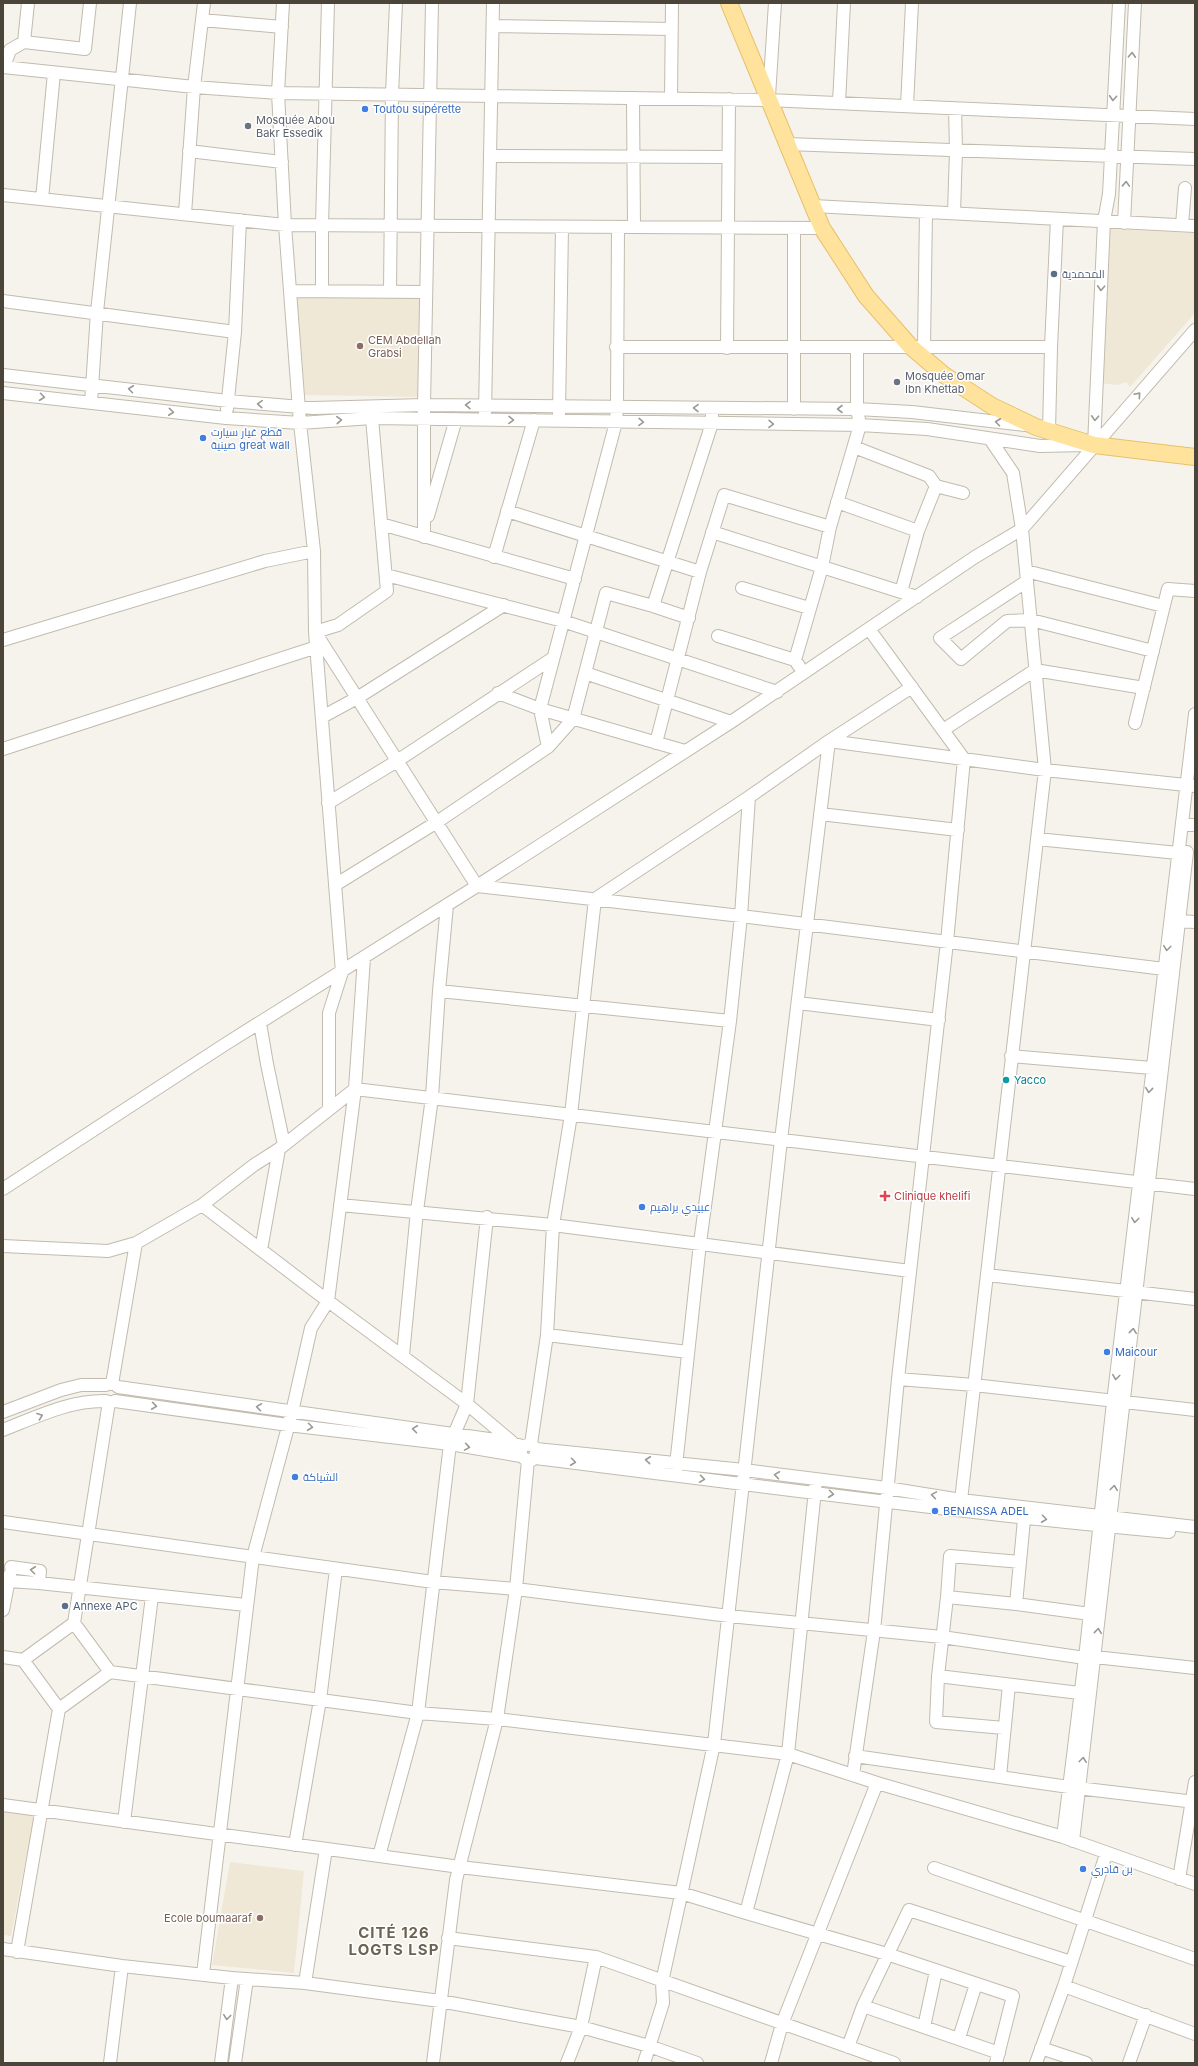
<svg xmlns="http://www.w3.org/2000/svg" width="1198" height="2066" font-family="Inter,Cairo,sans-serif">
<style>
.education{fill:#efe8d6}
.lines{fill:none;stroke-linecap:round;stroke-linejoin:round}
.minor-casing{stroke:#c2bbae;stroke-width:14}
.major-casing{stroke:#e6c16a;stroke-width:18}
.minor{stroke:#fff;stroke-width:12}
.major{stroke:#ffe39c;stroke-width:16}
.oneway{stroke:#9c9892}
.shop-dot{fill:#3f7fe0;stroke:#fff;stroke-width:1.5}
.worship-dot{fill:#6b7280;stroke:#fff;stroke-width:1.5}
.service-dot{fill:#5c6f8a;stroke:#fff;stroke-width:1.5}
.education-dot{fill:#8d6e63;stroke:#fff;stroke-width:1.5}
.culture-dot{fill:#0f9aa8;stroke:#fff;stroke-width:1.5}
.health-dot{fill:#e0444e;stroke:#fff;stroke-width:1.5}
.labels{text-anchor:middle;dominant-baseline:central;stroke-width:3;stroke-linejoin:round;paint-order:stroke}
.shop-label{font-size:11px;fill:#366cbe;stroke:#fff;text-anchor:start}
.worship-label{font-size:11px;fill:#5b616d;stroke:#fff;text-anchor:start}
.service-label{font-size:11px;fill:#4e5e75;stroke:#fff;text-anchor:start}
.education-label{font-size:11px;fill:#785e54;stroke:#fff;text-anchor:start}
.culture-label{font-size:11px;fill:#0d838f;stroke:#fff;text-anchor:start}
.health-label{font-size:11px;fill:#be3a42;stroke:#fff;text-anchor:start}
.district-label{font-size:15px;font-weight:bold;letter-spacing:1px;fill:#6e6250;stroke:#fff}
</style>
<rect width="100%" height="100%" fill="#f6f3ec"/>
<path class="education" d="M1109,229L1195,233V313L1130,387L1126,382L1118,385L1099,383Z
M297,296L419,297V397L305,395Z
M3,1811L34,1815L11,1936L3,1935Z
M230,1862L304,1871L294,1973L212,1965Z"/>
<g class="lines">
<defs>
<path id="minor" d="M28,3L24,42L85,49L90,3
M283,3L278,93L285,225L300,423L314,551L315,632L342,972L329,1013V1108
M202,20L282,27
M493,26L672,29
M3,67L194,87L278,93L768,100L1195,119
M4,67L10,50L24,42
M769,96L775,3
M633,98L634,227
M671,98L672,3
M839,103L844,3
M907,106L912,3
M787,144L1195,159
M189,151L282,162
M490,156L727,157
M3,195L285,225L822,228
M42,199L54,73
M813,206L1195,226
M954,213L956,150L955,108
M185,214L194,87L204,3
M1124,223L1135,3
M1182,225L1185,188
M794,228V409
M290,291L426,292
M322,291V225L328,3
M390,292L392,94L396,3
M3,301L235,332
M924,346L926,212
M616,347H1051
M727,348L729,99
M3,375L228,401L313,408L424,405L857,409L912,412L1025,425
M3,393L226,418L300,423L372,418L860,425L927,429L1040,446L1086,445
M91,403L97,312L130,3
M227,409L235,332L240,220
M485,412L493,3
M559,414L562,227
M372,418L387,591L338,625L315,632L477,886L741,916L1164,969
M1049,431L1051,347L1057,219
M1094,445L1104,221L1109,194L1119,3
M854,447L929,476L936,486L963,493
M837,502L918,531
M507,511L700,572
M428,516L456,419
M381,524L575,579
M712,532L917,597
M424,537V405L432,3
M494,557L534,420
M1026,571L1163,606
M386,575L563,621L777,692
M1027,581L940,638L961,659L1007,621L1031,620L1153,651
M742,588L809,608
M901,592L918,531L936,486
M653,606L712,423V415
M718,636L795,660L799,666
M3,640L265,561L314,551
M795,660L822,567L830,527L860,425L857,409V347
M585,673L731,722
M498,693L540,709L685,751
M322,717L357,698L504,605
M1135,723L1168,589L1195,591
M943,730L1035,670L1144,688
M656,743L700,572L724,495L830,527
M548,747L540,709L616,422L617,407L618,227
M3,749L323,645
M328,803L397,761L553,658
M820,814L958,830
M1182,825H1195
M1037,839L1178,853
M335,885L437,822L548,747L573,719L606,593L653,606L689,618
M1179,921L1195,922
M439,991L730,1021
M798,1003L939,1020
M260,1023L267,1064L284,1145
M1011,1056L1152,1068
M3,1189L224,1045L477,886L731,722L975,557L1022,529L1195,330
M202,1205L328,1301L467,1404L512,1442
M340,1205L553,1225L910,1271
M3,1246L108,1251L136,1243L202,1205L254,1165L279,1149L355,1089L1195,1189
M261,1250L279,1149
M987,1275L1195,1299
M547,1335L688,1352
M403,1355L417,1211L432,1097L439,991L447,905
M898,1379L974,1385L1195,1410
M112,1384L136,1243
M118,1387L496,1440L523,1446
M115,1401L288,1425L450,1444L521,1456
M3,1412L61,1390L81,1385H106
M3,1430C36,1417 70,1400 106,1401
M531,1444L547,1335L553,1225L571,1115L595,899L749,797L829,741L1045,770L1195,786
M536,1449L537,1453L532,1460C524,1461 520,1456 521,1449L523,1446L531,1444L536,1449L744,1470L887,1488L961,1500L1195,1527
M535,1458C746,1484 957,1513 1169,1532
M675,1475L700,1243L730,1021L741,916L749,797
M960,1509L1045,770L1022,529L1013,473L990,439
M1025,1509L1016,1604L1090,1614
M3,1522L433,1582L516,1589L729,1616L942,1637L1085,1658L1095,1657L1195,1668
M8,1581L39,1583L40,1571L11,1567
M39,1583L246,1605
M947,1597L938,1676L936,1722L1004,1728
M1016,1604L947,1597L950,1556L1020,1562
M3,1610L10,1574
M74,1623L109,1402
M3,1657L23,1660
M110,1672L74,1623L23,1660L59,1709L110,1672L418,1713L497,1719L788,1754L877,1783L1063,1837L1195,1884
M938,1676L1088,1694
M855,1756L1069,1787L1195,1802
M853,1775L874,1631L898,1379L947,942L964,759L869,629
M1000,1776L1009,1685
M3,1805L460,1867L681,1893L746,1913L788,1754L816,1480
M124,1822L152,1596
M1063,1837L1085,1658L1113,1402L1195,714
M1073,1841L1187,852
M295,1845L320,1700L336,1569
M1106,1854L1064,1986L1195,2034
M379,1856L418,1713L450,1444L467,1404L487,1217
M934,1868L1195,1959
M1179,1879L1195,1782
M746,1913L887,1954L1013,1996L996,2063
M448,1938L596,1957L581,2027L567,2063
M3,1949L122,1966L232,1978L305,1983L440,2001L581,2027L649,2046L697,2063
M17,1952L59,1709
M596,1957L894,2063
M203,1974L253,1557L292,1412L311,1328L328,1301L355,1089L364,958
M305,1983L326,1849
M863,2006L999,2053
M924,2027L936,1971
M959,2038L976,1984
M848,2047L863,2006L909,1910L1071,1962
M1041,2048L1086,2063
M110,2063L122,1966
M221,2063L232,1978
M235,2063L247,1979
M433,2063L456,1880L497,1719L516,1589L528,1460
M644,2063L663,2003L662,1982L714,1744L781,1140L829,741L912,687
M771,2063L782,2024L877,1783
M1036,2063L1064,1986
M1129,2063L1146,2015"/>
<path id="major" d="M729,3L822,228L866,296L910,346L944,375L992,406L1036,427L1094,445L1195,457"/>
</defs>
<use href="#minor" class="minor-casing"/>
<use href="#major" class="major-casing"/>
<use href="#minor" class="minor"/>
<use href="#major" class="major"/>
</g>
<defs><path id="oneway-chevron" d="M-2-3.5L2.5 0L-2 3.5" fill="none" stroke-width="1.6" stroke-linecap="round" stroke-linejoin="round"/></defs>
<g class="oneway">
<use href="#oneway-chevron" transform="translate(1132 55) rotate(-87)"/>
<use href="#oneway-chevron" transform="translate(1113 98) rotate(94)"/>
<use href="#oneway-chevron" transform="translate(1126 184) rotate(-88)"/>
<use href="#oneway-chevron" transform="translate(1101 288) rotate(93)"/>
<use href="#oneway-chevron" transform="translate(131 389) rotate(-173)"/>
<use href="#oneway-chevron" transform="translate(1138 395) rotate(-49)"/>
<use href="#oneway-chevron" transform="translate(42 397) rotate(7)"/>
<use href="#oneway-chevron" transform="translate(260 404) rotate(-176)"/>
<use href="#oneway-chevron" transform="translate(468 405) rotate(-179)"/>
<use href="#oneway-chevron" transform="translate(696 408) rotate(-179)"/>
<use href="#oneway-chevron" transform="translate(840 409) rotate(180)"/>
<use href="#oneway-chevron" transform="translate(171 412) rotate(6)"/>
<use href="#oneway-chevron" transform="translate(1095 418) rotate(93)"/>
<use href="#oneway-chevron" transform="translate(339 420) rotate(-4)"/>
<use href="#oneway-chevron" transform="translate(511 420) rotate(1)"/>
<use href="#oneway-chevron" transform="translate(641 422) rotate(1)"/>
<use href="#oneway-chevron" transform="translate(998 422) rotate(-173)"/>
<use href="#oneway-chevron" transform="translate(771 424) rotate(1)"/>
<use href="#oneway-chevron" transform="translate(1167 948) rotate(97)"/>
<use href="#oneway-chevron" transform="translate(1149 1090) rotate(96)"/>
<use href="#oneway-chevron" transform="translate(1135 1220) rotate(97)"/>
<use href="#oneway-chevron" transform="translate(1133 1331) rotate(-84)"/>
<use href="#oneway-chevron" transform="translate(1116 1377) rotate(97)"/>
<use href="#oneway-chevron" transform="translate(154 1406) rotate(8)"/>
<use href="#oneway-chevron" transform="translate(259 1407) rotate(-172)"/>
<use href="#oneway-chevron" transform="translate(40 1416) rotate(-20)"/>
<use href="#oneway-chevron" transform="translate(310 1427) rotate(7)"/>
<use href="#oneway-chevron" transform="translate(415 1429) rotate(-172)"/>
<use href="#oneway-chevron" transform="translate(467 1447) rotate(9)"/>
<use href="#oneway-chevron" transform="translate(648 1460) rotate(-174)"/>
<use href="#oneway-chevron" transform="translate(573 1462) rotate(7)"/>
<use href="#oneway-chevron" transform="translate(777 1475) rotate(-172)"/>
<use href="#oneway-chevron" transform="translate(702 1479) rotate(8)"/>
<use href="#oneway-chevron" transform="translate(1114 1488) rotate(-83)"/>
<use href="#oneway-chevron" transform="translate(831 1494) rotate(7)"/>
<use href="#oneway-chevron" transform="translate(934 1495) rotate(-171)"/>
<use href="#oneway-chevron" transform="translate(1044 1519) rotate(7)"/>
<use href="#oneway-chevron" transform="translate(33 1570) rotate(-173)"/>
<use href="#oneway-chevron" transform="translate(1098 1631) rotate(-84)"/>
<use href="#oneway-chevron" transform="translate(1083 1760) rotate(-83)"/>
<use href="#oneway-chevron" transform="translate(227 2017) rotate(97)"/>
</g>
<g class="shop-dot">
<circle cx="365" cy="109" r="4"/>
<circle cx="203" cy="438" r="4"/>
<circle cx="642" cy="1207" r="4"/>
<circle cx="1107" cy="1352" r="4"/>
<circle cx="295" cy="1477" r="4"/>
<circle cx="935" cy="1511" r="4"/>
<circle cx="1083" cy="1869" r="4"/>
</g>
<g class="worship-dot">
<circle cx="248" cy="126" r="4"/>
<circle cx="897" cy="382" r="4"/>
</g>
<g class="service-dot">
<circle cx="1054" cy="274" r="4"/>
<circle cx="65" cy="1606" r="4"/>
</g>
<g class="education-dot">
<circle cx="360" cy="346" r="4"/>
<circle cx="260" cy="1918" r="4"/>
</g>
<circle class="culture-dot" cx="1006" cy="1080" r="4"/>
<path class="health-dot" d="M883 1190h4v4h4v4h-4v4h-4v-4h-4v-4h4z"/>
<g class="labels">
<g class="shop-label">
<text x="373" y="109">Toutou supérette</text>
<text x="211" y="432">قطع غيار سيارت<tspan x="211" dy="13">صينية great wall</tspan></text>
<text x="650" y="1207">عبيدي براهيم</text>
<text x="1115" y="1352">Maicour</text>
<text x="303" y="1477">الشياكة</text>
<text x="943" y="1511">BENAISSA ADEL</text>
<text x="1091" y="1869">بن قادري</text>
</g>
<g class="worship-label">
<text x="256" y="120">Mosquée Abou<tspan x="256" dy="13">Bakr Essedik</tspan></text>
<text x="905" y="376">Mosquée Omar<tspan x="905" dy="13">Ibn Khettab</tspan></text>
</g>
<g class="service-label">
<text x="1062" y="274">المحمدية</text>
<text x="73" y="1606">Annexe APC</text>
</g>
<g class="education-label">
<text x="368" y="340">CEM Abdellah<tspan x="368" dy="13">Grabsi</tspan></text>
<text x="252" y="1918" text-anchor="end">Ecole boumaaraf</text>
</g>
<g class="culture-label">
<text x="1014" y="1080">Yacco</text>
</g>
<g class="health-label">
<text x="894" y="1196">Clinique khelifi</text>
</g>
<g class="district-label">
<text x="394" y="1932">CITÉ 126<tspan x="394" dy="17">LOGTS LSP</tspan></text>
</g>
</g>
<rect width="1198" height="2066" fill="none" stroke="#4b4439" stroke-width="8"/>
</svg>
